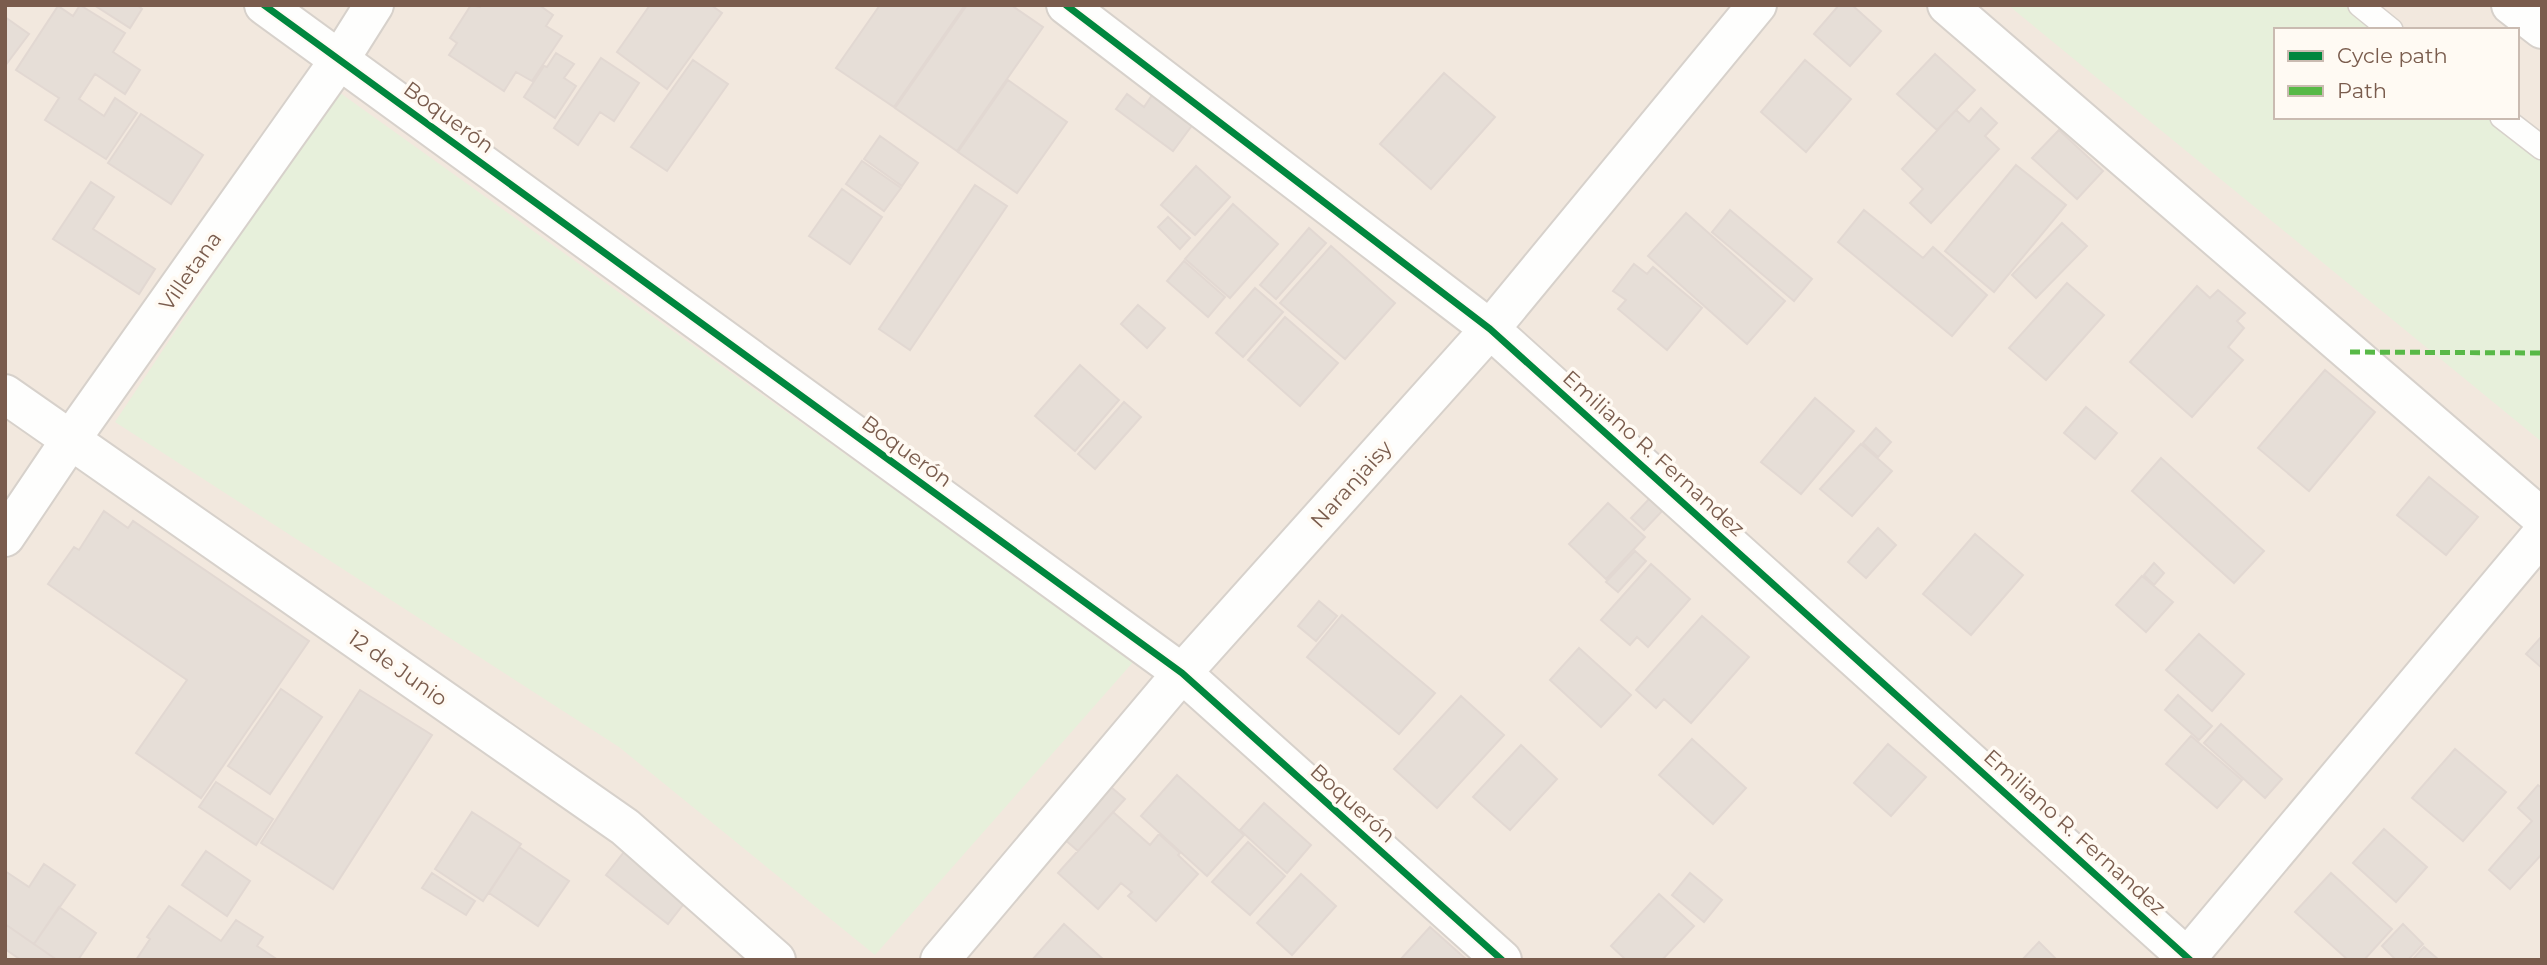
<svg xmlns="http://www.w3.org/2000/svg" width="2547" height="965" font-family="Montserrat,sans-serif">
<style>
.residential{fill:#f2e8de;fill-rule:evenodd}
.green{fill:#e7f0db}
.building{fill:#e6ded7;stroke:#e2d8d2;stroke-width:2}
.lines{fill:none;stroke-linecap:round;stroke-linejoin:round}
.service-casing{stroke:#d7d1cb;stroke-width:26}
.minor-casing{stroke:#d7d1cb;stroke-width:42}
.service{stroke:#fefefd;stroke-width:23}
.minor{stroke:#fefefd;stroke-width:38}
.quiet{stroke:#58b947;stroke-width:5;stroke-dasharray:10 5;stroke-linecap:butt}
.cycleway-casing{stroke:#fffaf3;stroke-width:11}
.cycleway{stroke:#00873e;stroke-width:7}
.labels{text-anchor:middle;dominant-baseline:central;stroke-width:7;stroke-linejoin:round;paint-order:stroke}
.street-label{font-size:21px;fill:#7a5c4d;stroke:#fffaf3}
</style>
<rect width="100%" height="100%" fill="#f9f5f0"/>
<path class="residential" d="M5,5H2542V960H5ZM2276,30H2517V117H2276Z"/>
<path class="green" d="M2008,5H2374L2403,30H2276V117H2508L2542,146V442Z
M336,90L1134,661L875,955L619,747L115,422Z"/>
<path class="building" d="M80,5L125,33L113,52L140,70L125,94L95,74L79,99L104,116L115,98L137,113L106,159L45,120L59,98L16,70L58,6L73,16Z
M94,5H137L142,9L130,28Z
M471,5L480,7L481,5H539L553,15L546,26L562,36L532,81L516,72L504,91L449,55L457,43L450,38Z
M650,5H711L722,13L667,89L617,52Z
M880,5H965L894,107L836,68Z
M967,5H1011L1043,27L957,151L895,108Z
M1839,5H1852L1881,31L1850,66L1814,34Z
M5,17L29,34L5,66Z
M556,53L574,64L564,78L576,86L555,118L524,97L544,66L547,67Z
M1935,54L1975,90L1937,130L1897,94Z
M601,58L639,83L614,121L600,112L578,145L554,128Z
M693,60L728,84L667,171L631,147Z
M1805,60L1851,99L1806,152L1761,112Z
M1444,73L1495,117L1431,189L1380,144Z
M1008,80L1067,122L1017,193L958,152Z
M1161,82L1202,112L1173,151L1116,109L1127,94L1144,107Z
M1981,108L1997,123L1985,136L1999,149L1931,223L1910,203L1923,189L1902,169L1956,110L1969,122Z
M141,114L203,155L171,204L108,163Z
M2059,130L2103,171L2077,199L2032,158Z
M880,136L918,163L902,186L864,159Z
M862,161L901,188L884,211L846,184Z
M2016,165L2066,205L1994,292L1945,251Z
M1196,166L1230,197L1195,235L1161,205Z
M91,182L114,197L93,229L155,269L139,294L53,239Z
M975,185L1007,206L910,350L879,329Z
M842,189L882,217L850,264L809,236Z
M1233,204L1278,244L1230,298L1185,259Z
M1730,210L1812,279L1794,301L1712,232Z
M1864,210L1923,258L1933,247L1987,295L1952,336L1838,242Z
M1686,213L1785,301L1747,344L1648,256Z
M1168,217L1190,238L1180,249L1158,227Z
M2062,223L2087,246L2036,298L2012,275Z
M1309,228L1326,243L1276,299L1260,285Z
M1331,246L1395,303L1345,359L1280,303Z
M1184,261L1225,297L1208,317L1167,281Z
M1634,264L1647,274L1653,267L1702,308L1667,350L1618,309L1626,300L1613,291Z
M2067,283L2104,315L2046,380L2009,348Z
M2197,286L2210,298L2218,290L2245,313L2237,321L2244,328L2228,347L2243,360L2192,417L2130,362Z
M1255,288L1283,312L1243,357L1216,333Z
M1138,305L1165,328L1147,348L1121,324Z
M1285,317L1338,363L1300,406L1248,360Z
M1080,365L1119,400L1075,451L1035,416Z
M2325,370L2375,412L2309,491L2258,448Z
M1815,398L1854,431L1801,494L1761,462Z
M1124,402L1141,417L1095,469L1078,454Z
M2086,407L2117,433L2095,459L2064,433Z
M1876,428L1891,442L1878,457L1863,443Z
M1861,444L1892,471L1852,516L1820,489Z
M2161,458L2264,551L2234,583L2132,491Z
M2429,477L2478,517L2446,555L2397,515Z
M1652,496L1665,508L1644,530L1631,518Z
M1608,503L1645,537L1606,579L1569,544Z
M104,511L128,528L133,521L309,641L201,798L136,753L187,680L48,584L74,547L79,550Z
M1878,528L1896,545L1866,578L1848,562Z
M1975,534L2023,575L1971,635L1923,594Z
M1635,551L1646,561L1618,592L1606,582Z
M2154,563L2164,573L2154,585L2144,575Z
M1651,564L1690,599L1648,647L1637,637L1630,645L1601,620Z
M2142,576L2173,602L2146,632L2116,605Z
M1319,601L1337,616L1316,641L1298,626Z
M1342,615L1435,693L1399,734L1307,657Z
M1702,616L1749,657L1691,723L1664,699L1656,708L1636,690Z
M2199,634L2244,674L2212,711L2166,670Z
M2542,636V668L2526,654Z
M1579,648L1631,695L1601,727L1550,680Z
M281,689L322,717L270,794L228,766Z
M360,690L432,735L333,889L261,843Z
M2178,695L2212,726L2199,740L2165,710Z
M1461,696L1504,735L1437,808L1394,769Z
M2221,724L2282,779L2265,798L2204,743Z
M2191,736L2242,780L2217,808L2166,764Z
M1692,739L1746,788L1713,824L1659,775Z
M1888,744L1926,777L1891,816L1854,783Z
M1521,745L1557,779L1510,830L1473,797Z
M2455,749L2506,792L2463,841L2412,798Z
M1177,775L1244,835L1207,876L1141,816Z
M216,782L273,819L256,845L199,807Z
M2538,785L2542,788V854L2510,889L2489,870L2532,821L2518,808Z
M1111,787L1125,799L1078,851L1064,839Z
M1264,803L1311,845L1287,873L1240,830Z
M472,812L521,844L483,901L435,869Z
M1113,812L1150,845L1159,834L1180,853L1178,855L1198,874L1156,921L1128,896L1132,892L1121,883L1098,909L1058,873Z
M2384,829L2427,867L2396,902L2353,863Z
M1248,842L1285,876L1250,915L1212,882Z
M519,847L569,881L538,926L489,893Z
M206,851L250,881L227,916L182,885Z
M624,852L686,901L668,924L606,875Z
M44,864L75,885L34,944L5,924V871L29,887Z
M432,873L475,901L466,915L422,888Z
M1690,873L1722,900L1704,922L1672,895Z
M2331,873L2392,929L2364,960H2348L2295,912Z
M1301,874L1336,906L1292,955L1257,923Z
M1659,894L1694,926L1662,960H1626L1611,946Z
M169,906L221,941L236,920L263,937L257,946L278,960H136L150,939L147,937Z
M59,907L96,933L78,960H57L34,944Z
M5,924L34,944L57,960H21L5,949Z
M1064,924L1104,960H1032Z
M2403,924L2423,944L2408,960H2396L2382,946Z
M1430,927L1467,960H1400Z
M2039,942L2057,960H2022Z
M2424,947L2439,960H2412Z"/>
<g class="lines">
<defs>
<path id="service" d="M2360,5L2391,30
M2502,117L2542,148"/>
<path id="minor" d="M264,5L1182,673L1502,960
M1066,5L1490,329L2190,960
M1947,5L2542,518
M2511,5L2542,29
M5,394L625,827L776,960
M5,537L71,439L340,59L374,5
M940,960L1182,673L1490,329L1757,5
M2185,960L2542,534"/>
</defs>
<use href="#service" class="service-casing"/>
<use href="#minor" class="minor-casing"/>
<use href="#service" class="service"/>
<use href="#minor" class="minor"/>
<path class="quiet" d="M2350,352L2542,353"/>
<defs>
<path id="cycleway" d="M264,5L1182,673L1502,960
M1066,5L1490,329L2190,960"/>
</defs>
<use href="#cycleway" class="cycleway-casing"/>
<use href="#cycleway" class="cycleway"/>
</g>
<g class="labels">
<g class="street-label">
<text transform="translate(449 117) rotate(36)">Boquerón</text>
<text transform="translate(190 271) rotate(-55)">Villetana</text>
<text transform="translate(907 451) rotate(36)">Boquerón</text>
<text transform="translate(1654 453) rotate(42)">Emiliano R. Fernandez</text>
<text transform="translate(1351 484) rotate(-48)">Naranjaisy</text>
<text transform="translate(398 668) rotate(35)">12 de Junio</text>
<text transform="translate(1353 803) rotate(42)">Boquerón</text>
<text transform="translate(2075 832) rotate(42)">Emiliano R. Fernandez</text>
</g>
</g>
<rect width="2547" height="965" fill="none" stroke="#7a5c4d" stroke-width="14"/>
<rect x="2274" y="28" width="245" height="91" fill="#fffaf3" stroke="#cabbb1" stroke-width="2"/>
<rect x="2288" y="51" width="35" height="10" fill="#00873e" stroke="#cabbb1" stroke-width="2"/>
<text x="2337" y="63" font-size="21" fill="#7a5c4d">Cycle path</text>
<rect x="2288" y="86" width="35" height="10" fill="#58b947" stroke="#cabbb1" stroke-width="2"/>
<text x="2337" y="98" font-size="21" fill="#7a5c4d">Path</text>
</svg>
